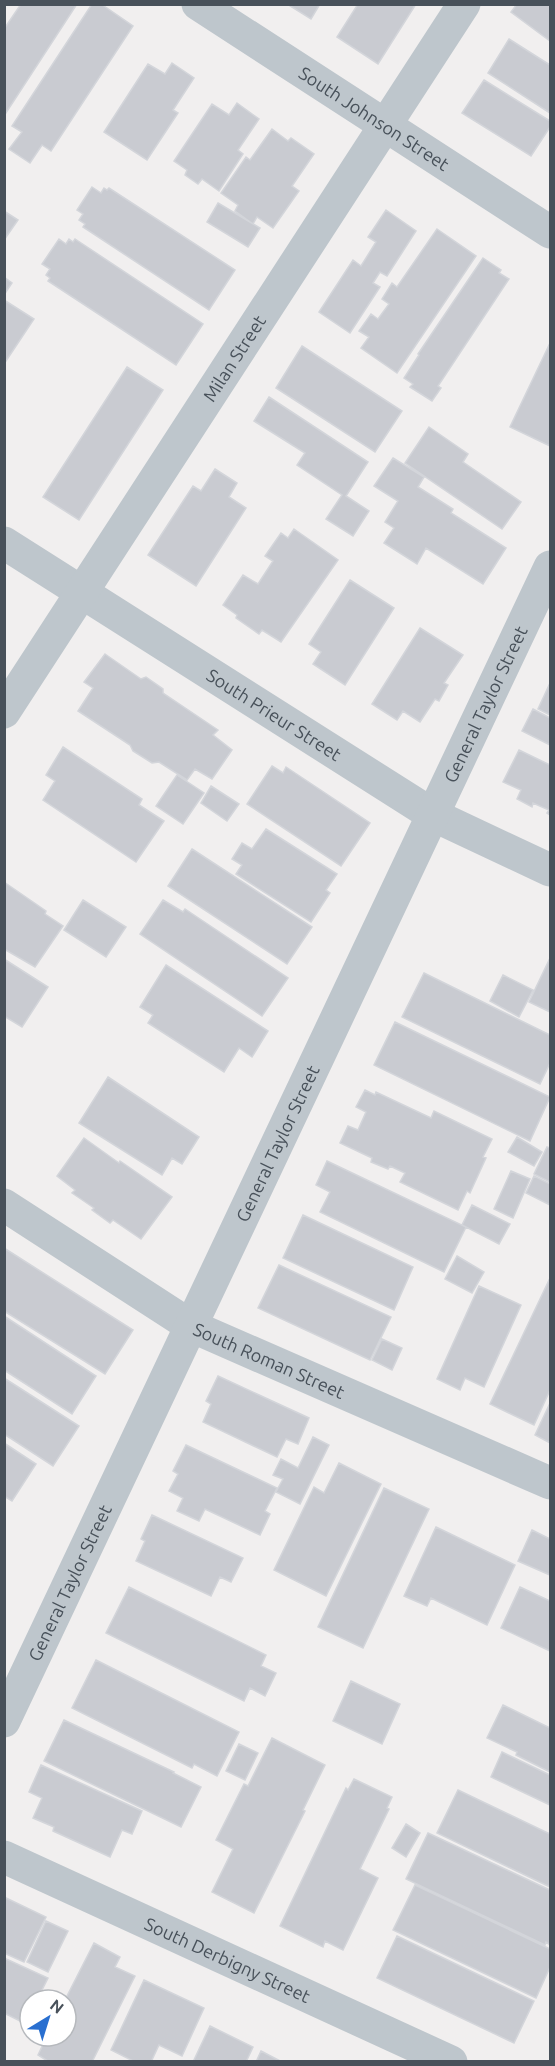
<svg xmlns="http://www.w3.org/2000/svg" width="555" height="2066" font-family="Ubuntu,sans-serif">
<style>
.building{fill:#c9cbd1;stroke:#d3d5da;stroke-width:1.5}
.lines{fill:none;stroke-linecap:round;stroke-linejoin:round}
.minor{stroke:#bec6cc;stroke-width:33}
.labels{text-anchor:middle;dominant-baseline:central;stroke-width:6;stroke-linejoin:round;paint-order:stroke}
.street-label{font-size:18px;fill:#48515a;stroke:#fff}
</style>
<rect width="100%" height="100%" fill="#f1efef"/>
<path class="building" d="M21,4H77L4,116V29Z
M92,4H101L133,26L51,151L42,145L30,163L9,149L22,132L12,126Z
M287,4H320L311,19Z
M358,4H416L378,64L337,37Z
M517,4H550V41L511,12Z
M509,39L550,65V113L488,73Z
M172,63L194,78L173,110L178,113L147,160L104,132L148,64L165,74Z
M484,80L550,121V127L531,156L462,113Z
M237,103L259,119L238,150L243,154L219,191L202,179L198,184L185,175L187,170L174,161L212,104L229,115Z
M272,129L288,141L291,138L314,154L292,186L299,191L273,228L257,217L253,224L235,211L238,205L221,193L246,157L250,160Z
M92,187L101,193L104,188L107,190L109,188L235,270L209,310L83,227L85,224L79,220L83,214L77,210Z
M218,203L260,228L248,247L207,222Z
M386,210L416,231L387,276L380,272L373,283L380,287L350,333L319,312L353,260L361,266L376,242L368,237Z
M4,211L18,220L4,240Z
M437,229L476,256L397,373L361,348L369,337L359,331L371,314L378,319L389,304L382,299L392,283L397,287Z
M59,239L66,244L69,239L73,242L75,239L203,324L176,365L48,281L50,278L46,275L50,269L42,264Z
M483,258L501,270L499,273L509,279L438,386L441,388L432,401L410,387L413,384L404,378L419,355L418,354Z
M4,277L12,283L4,295Z
M4,300L34,319L4,364Z
M550,343V446L510,427Z
M302,346L402,411L375,452L276,388Z
M127,367L163,390L79,520L43,497Z
M269,397L368,462L346,496L369,511L353,536L326,519L342,495L297,465L305,453L254,421Z
M429,427L468,454L463,462L521,502L502,529L405,463Z
M393,458L424,477L418,487L453,509L451,513L506,548L483,584L426,548L417,564L384,543L394,528L385,522L398,501L374,486Z
M215,469L237,483L229,497L246,508L196,586L148,555L193,486L201,491Z
M294,529L338,560L281,642L262,630L259,634L236,618L237,615L223,605L243,575L258,584L273,561L265,556L281,533L288,538Z
M350,580L394,608L345,685L313,664L321,652L309,644Z
M420,628L463,655L444,683L448,685L439,701L435,699L420,722L403,711L397,720L372,704Z
M105,654L141,679L146,677L163,689V693L218,730L213,735L232,750L212,779L195,769L187,780L159,762L152,763L133,751L130,745L78,711L93,688L84,682Z
M550,683V715L538,709Z
M533,709L550,718V745L522,731Z
M63,747L142,799L139,805L164,821L136,862L43,800L55,781L46,775Z
M519,750L550,765V815L547,813L549,810L533,803L532,807L517,799L521,790L503,782Z
M272,766L283,773L286,767L370,823L341,866L247,804Z
M177,775L204,793L183,824L156,806Z
M211,786L239,804L227,821L201,803Z
M266,829L337,874L326,890L330,893L311,922L236,874L242,865L232,859L242,843L252,849Z
M192,849L312,927L287,964L168,886Z
M4,882L46,911L45,914L63,926L35,967L4,949Z
M83,900L126,927L106,957L64,930Z
M163,900L183,912L185,909L288,978L262,1016L140,934Z
M550,958V1012L529,1002Z
M4,959L48,987L22,1027L4,1016Z
M166,965L268,1031L252,1057L239,1048L224,1072L148,1023L153,1015L140,1007Z
M424,973L550,1035V1063L540,1084L402,1017Z
M503,975L533,990L519,1017L490,1001Z
M395,1022L550,1097L530,1141L374,1065Z
M108,1077L199,1137L182,1164L172,1158L162,1175L79,1123Z
M365,1090L375,1095L376,1092L431,1118L434,1111L492,1139L483,1157L486,1158L470,1193L467,1191L458,1210L400,1182L405,1173L390,1166L388,1169L371,1162L372,1158L340,1143L348,1126L358,1130L366,1112L356,1107Z
M517,1137L542,1152L534,1166L508,1152Z
M84,1138L119,1163L120,1161L172,1197L141,1239L113,1220L110,1223L92,1210L94,1208L72,1193L75,1190L57,1176Z
M547,1147L550,1148V1182L534,1174Z
M327,1161L466,1227L444,1272L320,1212L330,1192L316,1185Z
M511,1171L530,1179L513,1218L494,1209Z
M534,1176L550,1184V1205L526,1193Z
M472,1205L510,1224L499,1244L462,1225Z
M303,1215L413,1267L394,1310L283,1258Z
M4,1248L133,1330L105,1374L4,1311Z
M457,1256L484,1272L472,1293L445,1279Z
M279,1265L391,1317L370,1360L258,1308Z
M550,1278V1390L534,1425L490,1404Z
M479,1286L521,1305L484,1387L465,1378L460,1390L437,1379Z
M4,1316L96,1376L72,1414L4,1370Z
M382,1339L402,1348L392,1370L372,1360Z
M218,1376L309,1418L298,1444L286,1439L277,1457L203,1422L211,1404L206,1401Z
M4,1378L79,1426L53,1466L4,1434Z
M550,1403V1443L535,1435Z
M313,1437L329,1445L300,1504L276,1492L283,1479L273,1475L281,1459L298,1468Z
M4,1443L36,1464L12,1501L4,1496Z
M186,1445L277,1488L265,1511L270,1514L260,1535L205,1509L199,1521L177,1511L183,1498L169,1491L178,1474L173,1471Z
M339,1463L381,1484L326,1596L274,1570L314,1487L324,1493Z
M384,1488L429,1509L363,1648L318,1627Z
M152,1515L243,1558L231,1582L220,1577L211,1596L136,1561L145,1541L141,1539Z
M436,1527L515,1565L487,1625L431,1598L427,1606L404,1596Z
M532,1530L550,1539V1575L518,1561Z
M129,1587L266,1655L261,1666L276,1673L265,1696L250,1688L244,1701L106,1633Z
M520,1587L550,1601V1651L501,1628Z
M96,1660L239,1732L217,1776L194,1764L192,1768L72,1708Z
M351,1681L400,1704L382,1744L333,1721Z
M503,1705L550,1728V1772L516,1755L517,1752L487,1738Z
M64,1720L174,1772L173,1773L201,1787L181,1827L44,1761Z
M272,1738L325,1765L303,1810L305,1811L254,1913L212,1892L233,1849L216,1840L244,1784L248,1786Z
M239,1744L258,1753L245,1780L226,1771Z
M502,1752L550,1775V1805L491,1777Z
M41,1765L142,1811L132,1834L122,1830L110,1857L53,1831L54,1827L33,1818L42,1798L29,1792Z
M354,1779L392,1797L387,1808L389,1809L360,1869L378,1878L343,1950L325,1941L323,1947L280,1926L346,1788L348,1790Z
M458,1790L550,1834V1887L437,1833Z
M406,1824L420,1833L406,1857L392,1848Z
M428,1833L550,1890V1945L546,1942L545,1945L406,1879Z
M415,1885L550,1949V1967L536,1998L393,1930Z
M4,1897L46,1917L24,1962L4,1953Z
M46,1921L68,1931L48,1972L27,1962Z
M397,1936L534,2001L514,2043L377,1978Z
M94,1943L120,1957L115,1967L135,1976L92,2062H49L38,2055L47,2036H66L65,2000Z
M4,1958L48,1978L37,2000H30V2016L26,2024L4,2013Z
M144,1980L204,2008L182,2056L159,2045L151,2062H135L111,2050Z
M210,2026L253,2047L246,2062H193Z
M261,2051L282,2062H256Z"/>
<g class="lines">
<g class="minor">
<path id="s1" d="M198,4L550,232"/>
<path id="s2" d="M4,543L433,815L550,870"/>
<path id="s3" d="M4,712L464,4"/>
<path id="s4" d="M4,1205L191,1326L550,1483"/>
<path id="s5" d="M4,1721L550,567"/>
<path id="s6" d="M4,1857L451,2062"/>
</g>
</g>
<g class="labels">
<g class="street-label">
<text stroke="none"><textPath href="#s1" startOffset="210">South Johnson Street</textPath></text>
<text stroke="none"><textPath href="#s3" startOffset="422">Milan Street</textPath></text>
<text stroke="none"><textPath href="#s5" startOffset="1125">General Taylor Street</textPath></text>
<text stroke="none"><textPath href="#s2" startOffset="320">South Prieur Street</textPath></text>
<text stroke="none"><textPath href="#s5" startOffset="639">General Taylor Street</textPath></text>
<text stroke="none"><textPath href="#s4" startOffset="308">South Roman Street</textPath></text>
<text stroke="none"><textPath href="#s5" startOffset="153">General Taylor Street</textPath></text>
<text stroke="none"><textPath href="#s6" startOffset="246">South Derbigny Street</textPath></text>
</g>
</g>
<rect width="555" height="2066" fill="none" stroke="#48515a" stroke-width="12"/>
<g transform="translate(48 2018) rotate(38)"><circle r="28" fill="#ffffff" stroke="#b6b9bd" stroke-width="1.5"/>
<path d="M0-4.5L10 22L0 15L-10 22Z" fill="#296fd0"/>
<text y="-9" font-size="16" font-weight="bold" text-anchor="middle" fill="#48515a">N</text>
</g>
</svg>
